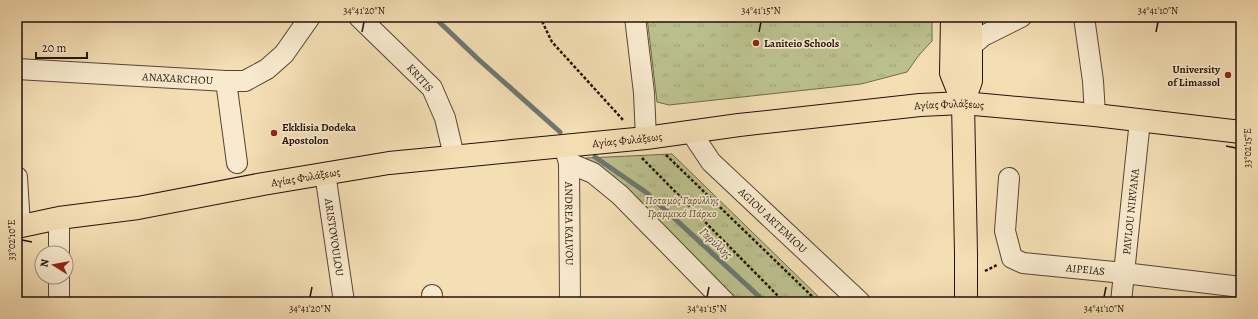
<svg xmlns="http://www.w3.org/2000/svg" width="1258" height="319" font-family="Alegreya,serif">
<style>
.grass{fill:url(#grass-tufts);stroke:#6f6a4c}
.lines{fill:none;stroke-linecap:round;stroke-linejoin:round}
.stream{stroke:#6d7771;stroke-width:5}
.minor-casing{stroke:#574534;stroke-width:22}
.major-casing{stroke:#23120a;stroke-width:24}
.path{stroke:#23120a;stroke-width:2.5;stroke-dasharray:3 2;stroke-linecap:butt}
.minor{stroke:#f8eace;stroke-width:20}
.major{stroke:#f4deb4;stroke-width:22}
.ticks{fill:none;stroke:#23120a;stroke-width:1.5}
.poi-dot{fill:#8f2418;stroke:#f8eace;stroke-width:1.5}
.labels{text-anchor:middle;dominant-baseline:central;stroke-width:3.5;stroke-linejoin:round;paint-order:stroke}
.poi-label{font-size:11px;font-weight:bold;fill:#23120a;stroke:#f8eace;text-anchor:start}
.street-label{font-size:11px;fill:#23120a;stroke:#f8eace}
.park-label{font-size:11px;font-style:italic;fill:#584f38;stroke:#f8eace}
.water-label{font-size:12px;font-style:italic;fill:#4e4d46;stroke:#f8eace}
.neatline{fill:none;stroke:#23120a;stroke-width:1.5}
.ticks-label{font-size:10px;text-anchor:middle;fill:#23120a}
</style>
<defs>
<pattern id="grass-tufts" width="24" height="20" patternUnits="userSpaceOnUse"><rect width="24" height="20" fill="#bbc18d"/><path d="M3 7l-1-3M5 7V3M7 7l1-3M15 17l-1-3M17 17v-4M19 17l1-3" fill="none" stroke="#a0a578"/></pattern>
</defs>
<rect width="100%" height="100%" fill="#f4deb4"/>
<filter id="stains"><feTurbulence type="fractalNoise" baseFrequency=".005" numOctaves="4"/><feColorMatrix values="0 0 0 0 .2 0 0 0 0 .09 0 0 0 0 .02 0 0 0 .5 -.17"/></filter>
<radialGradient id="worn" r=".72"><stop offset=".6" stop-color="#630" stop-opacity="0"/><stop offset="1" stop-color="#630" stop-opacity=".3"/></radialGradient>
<path class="grass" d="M647,17H932V41L919,55L907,72L861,84L669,105L657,102Z
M672,154L824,302H738L586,158Z"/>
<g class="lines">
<path class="stream" d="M434,17L478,59L560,132
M595,157L647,193L765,302"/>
<defs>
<g id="minor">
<path d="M359,17L432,88L445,118L454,156"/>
<path d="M635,17L644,93L646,138"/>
<path d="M1084,17L1093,81L1095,115"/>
<path d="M971,46L983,36L1021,17"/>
<path id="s1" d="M17,69L226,81H245L267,69L284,54L310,17"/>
<path d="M226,81L237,163"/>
<path id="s2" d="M691,132L711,162L860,302"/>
<path id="s3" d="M566,152L569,163L570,302"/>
<path d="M569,163L593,173L620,195L725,302"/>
<path id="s4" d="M325,173L344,302"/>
<path d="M17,177L20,226"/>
<path id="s5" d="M1009,178L1005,231L1012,258L1023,263L1124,273L1241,287"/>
<path d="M59,253V218"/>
<path d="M432,295V302"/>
<path d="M59,302V277"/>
<path id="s6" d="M1121,302L1140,120"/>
</g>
<g id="major">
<path d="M952,17L951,73L963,103"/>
<path id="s7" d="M17,227L59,218L138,208L263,184L389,163L646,138L739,125L920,105L963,103L1095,115L1241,132"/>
<path d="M966,302V254L963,103L971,81V17"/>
</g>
</defs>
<use href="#minor" class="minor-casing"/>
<use href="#major" class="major-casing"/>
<path class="path" d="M540,17L552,42L624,121
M666,155L818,302
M642,158L784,302
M985,271L997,265"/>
<use href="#minor" class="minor"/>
<use href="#major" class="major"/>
</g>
<path class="ticks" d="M362,32L364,22M759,32L761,22M1156,32L1158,22M1226,146L1236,148M22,240L32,242M310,297L312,287M707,297L709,287M1104,297L1106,287"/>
<g class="poi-dot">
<circle cx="756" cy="43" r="4"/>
<circle cx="1228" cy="75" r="4"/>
<circle cx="274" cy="133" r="4"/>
</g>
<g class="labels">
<g class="poi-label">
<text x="764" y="43">Laniteio Schools</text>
<text x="1220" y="69" text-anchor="end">University<tspan x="1220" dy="13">of Limassol</tspan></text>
<text x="282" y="127">Ekklisia Dodeka<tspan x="282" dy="13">Apostolon</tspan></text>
</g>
<g class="street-label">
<text stroke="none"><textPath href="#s1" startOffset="161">ANAXARCHOU</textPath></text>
<text transform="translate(420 78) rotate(48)">KRITIS</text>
<text stroke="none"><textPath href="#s7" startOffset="941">Αγίας Φυλάξεως</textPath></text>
<text stroke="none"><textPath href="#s7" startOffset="617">Αγίας Φυλάξεως</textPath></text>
<text stroke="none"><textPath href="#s7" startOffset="293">Αγίας Φυλάξεως</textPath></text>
<text stroke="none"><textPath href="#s6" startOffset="91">PAVLOU NIRVANA</textPath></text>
<text stroke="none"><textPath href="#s2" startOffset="121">AGIOU ARTEMIOU</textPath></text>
<text stroke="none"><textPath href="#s3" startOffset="72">ANDREA KALVOU</textPath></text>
<text stroke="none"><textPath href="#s4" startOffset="65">ARISTOVOULOU</textPath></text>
<text stroke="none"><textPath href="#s5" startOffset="156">AIPEIAS</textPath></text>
</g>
<g class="park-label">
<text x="682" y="200">Ποταμός Γαρύλλης<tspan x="682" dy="13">Γραμμικό Πάρκο</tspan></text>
</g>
<g class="water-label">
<text transform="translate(716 243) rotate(43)">Γαρύλλης</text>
</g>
</g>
<rect width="1258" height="319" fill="none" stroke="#f4deb4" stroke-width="44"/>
<g transform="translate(54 265) rotate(281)"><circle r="19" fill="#f8eace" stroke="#a39480"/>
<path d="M0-3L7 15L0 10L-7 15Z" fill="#8f2418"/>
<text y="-6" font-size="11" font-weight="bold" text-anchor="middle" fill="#23120a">N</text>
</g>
<path d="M36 52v6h51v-6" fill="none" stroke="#23120a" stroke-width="2"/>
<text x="42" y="52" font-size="12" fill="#23120a" stroke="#f8eace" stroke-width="3" paint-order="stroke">20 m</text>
<rect x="22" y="22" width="1214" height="275" class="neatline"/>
<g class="ticks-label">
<text x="364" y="14">34°41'20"N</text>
<text x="761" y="14">34°41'15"N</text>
<text x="1158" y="14">34°41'10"N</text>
<text transform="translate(1247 148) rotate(-90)" y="4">33°02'15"E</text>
<text transform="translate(11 240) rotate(-90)" y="4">33°02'10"E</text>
<text x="310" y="312">34°41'20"N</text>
<text x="707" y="312">34°41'15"N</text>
<text x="1104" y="312">34°41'10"N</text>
</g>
<rect width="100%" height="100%" filter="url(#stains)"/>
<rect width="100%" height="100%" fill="url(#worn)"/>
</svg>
